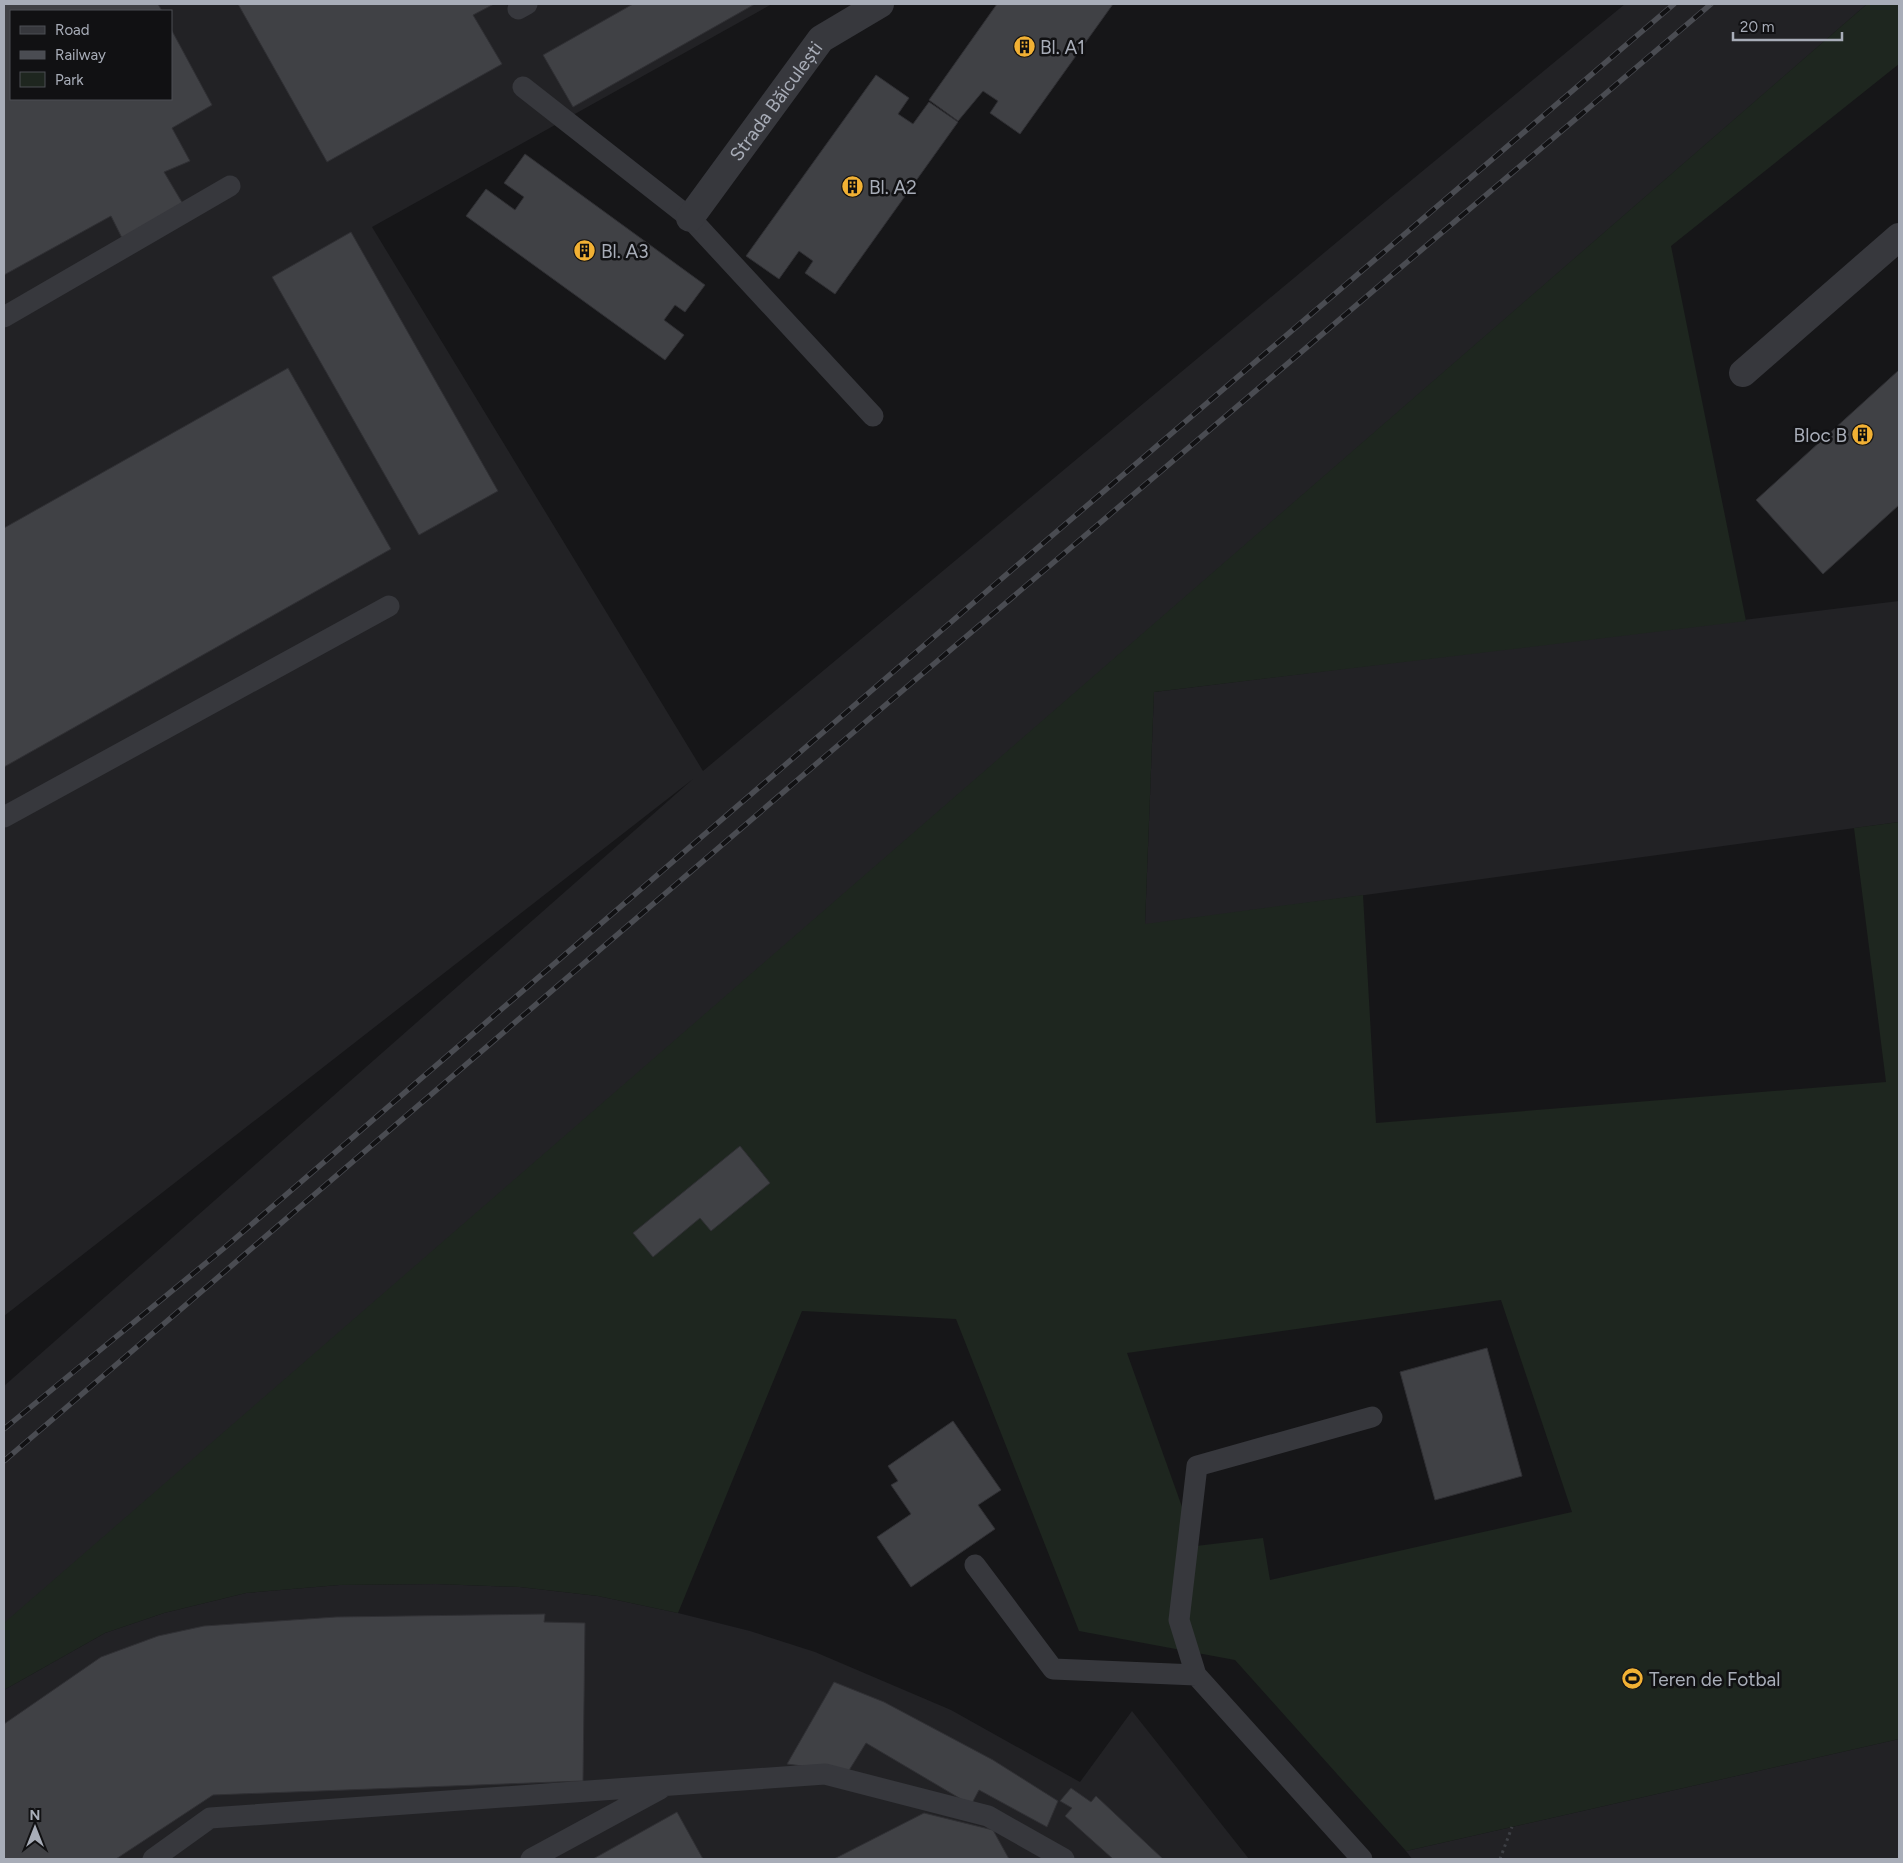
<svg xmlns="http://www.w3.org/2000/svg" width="1903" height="1863" font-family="Figtree,sans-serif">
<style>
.built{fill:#222225;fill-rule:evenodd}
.green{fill:#1e261f;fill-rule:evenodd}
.building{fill:#404145;stroke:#303034}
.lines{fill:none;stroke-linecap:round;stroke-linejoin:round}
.path{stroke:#3d3f44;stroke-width:3;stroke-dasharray:2.5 4;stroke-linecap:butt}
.service{stroke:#37383d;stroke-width:21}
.minor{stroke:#37383d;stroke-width:28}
.rail-casing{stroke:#4a4c52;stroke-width:5.5}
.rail{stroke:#111113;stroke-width:4;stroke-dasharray:11;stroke-linecap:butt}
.labels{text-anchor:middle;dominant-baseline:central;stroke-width:5;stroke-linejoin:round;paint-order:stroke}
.poi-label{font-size:19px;fill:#a8adb8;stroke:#111113;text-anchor:start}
.street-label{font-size:19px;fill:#a8adb8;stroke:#111113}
</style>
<rect width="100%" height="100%" fill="#161618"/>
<path class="built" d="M4,4H772L372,227L703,771L1385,202L1625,4H1867L4,1625V1386L693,779L4,1316ZM11,11H171V99H11Z
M1899,601V822L1145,925L1154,692Z
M436,1584L520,1587L598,1596L678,1613L750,1631L815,1652L951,1710L1080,1782L1132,1711L1249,1859H4V1690L105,1633L164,1613L246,1593L339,1585Z
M1899,1739V1859H1412L1406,1851Z"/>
<path class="green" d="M1867,4H1899V64L1671,246L1746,621L1154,692L1145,924L1363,895L1376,1123L1886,1082L1854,828L1899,822V1739L1406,1851L1235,1660L1079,1631L956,1319L802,1311L678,1613L598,1596L520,1587L436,1584L339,1585L246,1593L164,1613L105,1633L4,1690V1623ZM1501,1300L1572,1512L1270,1580L1263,1538L1196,1546L1127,1353Z"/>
<path class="building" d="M4,4H158L162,11H11V99H171V29L212,105L172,128L190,161L164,172L183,204L122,238L111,216L4,275Z
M238,4H494L473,15L502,64L327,162Z
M633,4H755L573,107L543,55Z
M997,4H1113L1020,134L990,113L998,101L983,91L958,121L929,100Z
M876,75L909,98L898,114L913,124L929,102L958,122L835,294L805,273L813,261L799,251L779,279L746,256Z
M525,154L705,285L685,312L675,305L664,320L684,335L665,360L466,216L486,189L515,210L524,197L504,183Z
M351,232L498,491L419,535L272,277Z
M288,368L391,549L4,767V528Z
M1899,370V505L1823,574L1756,500Z
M740,1146L770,1183L711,1231L700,1218L653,1257L633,1233Z
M1487,1348L1522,1476L1435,1500L1400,1372Z
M953,1421L1001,1490L978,1505L995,1529L911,1587L877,1537L911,1514L891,1485L898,1481L888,1466Z
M545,1614L544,1622L585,1623L583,1781L213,1795L116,1859H4V1724L101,1657L158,1636L204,1626L336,1617Z
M834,1682L884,1702L993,1760L1058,1801L1047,1827L979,1790L971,1805L866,1743L848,1772L787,1764Z
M1071,1788L1091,1802L1096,1796L1163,1859H1113L1065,1816L1072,1808L1060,1801Z
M677,1812L703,1859H593Z
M924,1813L993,1830L1009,1859H834Z"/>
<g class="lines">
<path class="path" d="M1500,1859L1512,1827"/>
<path class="service" d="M518,9L527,4
M523,87L690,218L873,416
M4,317L230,186
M4,817L389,606
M975,1565L1053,1669L1196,1675
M153,1859L210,1818L825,1774L988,1816L1064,1859
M531,1859L660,1789
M1362,1859L1196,1675L1179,1620L1197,1466L1372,1417"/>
<g class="minor">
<path id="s1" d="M690,218L821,39L880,4"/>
<path d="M1743,373L1899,237"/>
</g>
<defs>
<path id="rail" d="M4,1429L223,1249L986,592L1674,4
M4,1461L822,759L1711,4"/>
</defs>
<use href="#rail" class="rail-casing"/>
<use href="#rail" class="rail"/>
</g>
<defs>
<symbol id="building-disc" viewBox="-11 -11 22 22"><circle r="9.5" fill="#f2b134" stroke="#111113"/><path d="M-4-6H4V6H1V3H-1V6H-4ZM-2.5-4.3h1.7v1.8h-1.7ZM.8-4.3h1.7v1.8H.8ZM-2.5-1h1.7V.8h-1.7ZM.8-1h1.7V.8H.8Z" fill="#111"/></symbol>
<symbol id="stadium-disc" viewBox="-11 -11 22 22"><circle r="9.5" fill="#f2b134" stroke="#111113"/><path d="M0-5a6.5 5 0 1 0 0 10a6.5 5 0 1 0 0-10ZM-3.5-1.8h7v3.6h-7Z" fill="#111"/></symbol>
</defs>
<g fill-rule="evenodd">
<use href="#building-disc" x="1012" y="34" width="25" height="25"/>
<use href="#building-disc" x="840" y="174" width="25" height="25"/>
<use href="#building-disc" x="572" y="238" width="25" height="25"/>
<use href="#building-disc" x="1850" y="422" width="25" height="25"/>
<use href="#stadium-disc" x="1620" y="1666" width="25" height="25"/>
</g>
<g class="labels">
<g class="poi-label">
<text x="1040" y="47">Bl. A1</text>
<text x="869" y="187">Bl. A2</text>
<text x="601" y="251">Bl. A3</text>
<text x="1847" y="435" text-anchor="end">Bloc B</text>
<text x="1649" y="1679">Teren de Fotbal</text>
</g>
<g class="street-label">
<text stroke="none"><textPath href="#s1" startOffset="145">Strada Băiculești</textPath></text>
</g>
</g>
<rect width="1903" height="1863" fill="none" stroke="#a8adb8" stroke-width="10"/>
<rect x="10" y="10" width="162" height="90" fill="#111113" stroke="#4d4f55"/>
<rect x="20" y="26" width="25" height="8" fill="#37383d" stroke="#4d4f55"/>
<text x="55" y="35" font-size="15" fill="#a8adb8">Road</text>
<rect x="20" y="51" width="25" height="8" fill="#4a4c52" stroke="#4d4f55"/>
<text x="55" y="60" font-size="15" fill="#a8adb8">Railway</text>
<rect x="20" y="72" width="25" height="15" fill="#1e261f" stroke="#4d4f55"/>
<text x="55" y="85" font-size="15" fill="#a8adb8">Park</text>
<g transform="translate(35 1828)" stroke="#111113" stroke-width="4" paint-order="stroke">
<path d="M0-4L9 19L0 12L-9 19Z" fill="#a8adb8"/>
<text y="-8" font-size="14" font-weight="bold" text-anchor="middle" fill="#a8adb8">N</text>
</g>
<path d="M1733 32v8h109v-8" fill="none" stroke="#a8adb8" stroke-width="2.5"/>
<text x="1740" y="32" font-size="15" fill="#a8adb8" stroke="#111113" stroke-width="4" paint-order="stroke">20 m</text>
</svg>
